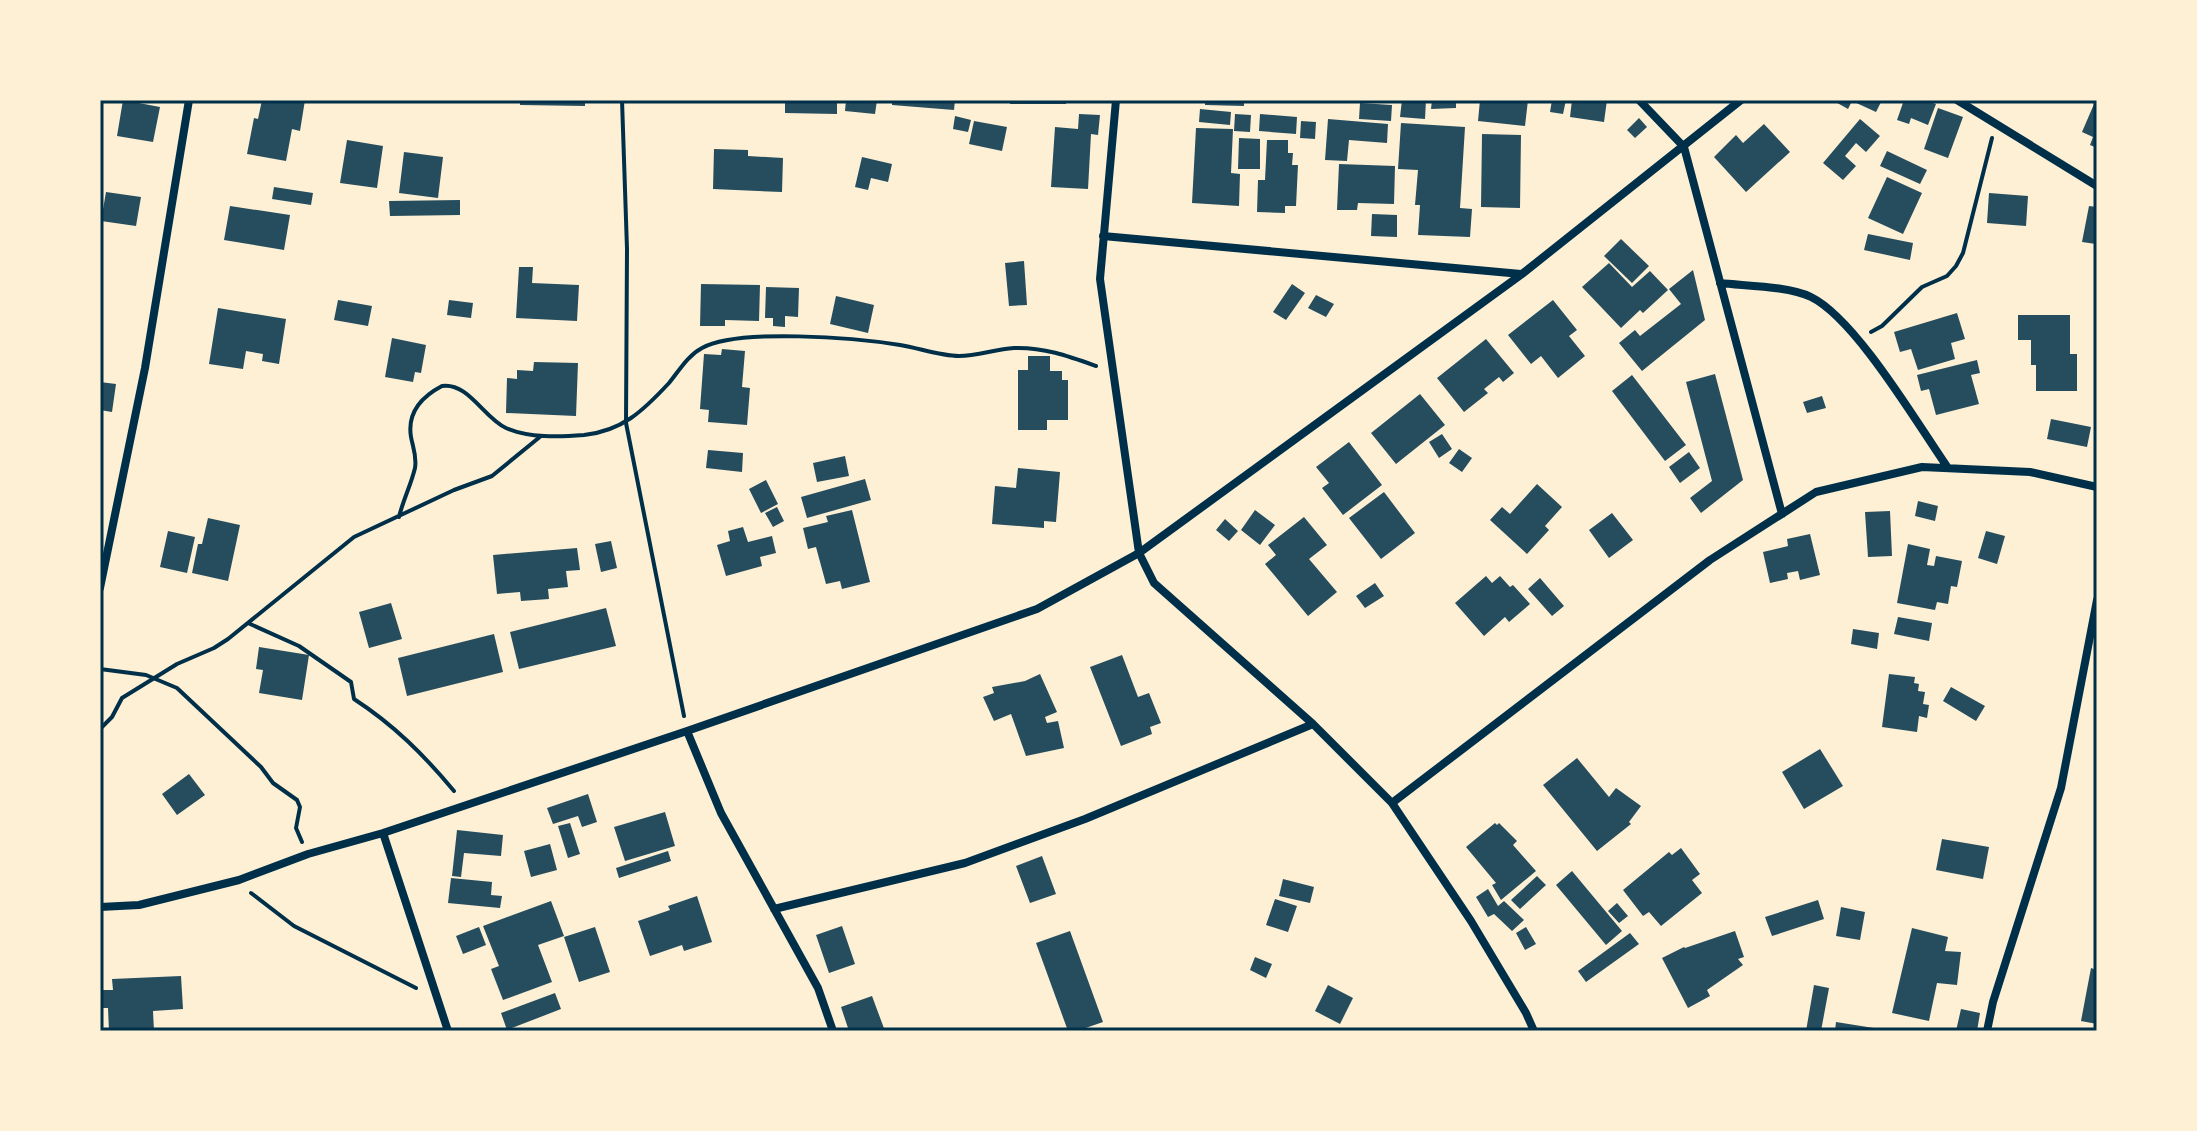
<svg xmlns="http://www.w3.org/2000/svg" width="2197" height="1131" font-family="Lato,sans-serif">
<style>
.building{fill:#264d5e}
.lines{fill:none;stroke-linecap:round;stroke-linejoin:round}
.path{stroke:#003049;stroke-width:4}
.minor{stroke:#003049;stroke-width:8}
.neatline{fill:none;stroke:#003049;stroke-width:3}
</style>
<rect width="100%" height="100%" fill="#fdf0d5"/>
<path class="building" d="M123,100L160,107L153,142L117,136Z
M262,100H305L300,131L292,129L286,161L247,154L254,118L258,119Z
M520,100H585V106L520,105Z
M785,100H837V114L785,113Z
M846,100H877L875,114L845,111Z
M892,100H955L954,110L892,105Z
M1010,100H1066V104H1010Z
M1205,100H1244V106L1205,105Z
M1402,100H1426L1425,119L1400,117Z
M1432,100H1456V108L1431,109Z
M1480,100H1528L1525,126L1478,121Z
M1552,100H1566L1563,114L1550,112Z
M1572,100H1607L1604,122L1570,117Z
M1832,100H1882L1876,112L1852,101L1848,109Z
M1904,100H1925L1936,104L1928,125L1911,118L1909,124L1897,120Z
M1360,103L1392,105L1391,121L1359,119Z
M2094,104L2097,106V148L2090,145L2093,137L2082,132Z
M1938,108L1963,117L1948,158L1924,149Z
M1200,109L1231,112L1230,125L1199,122Z
M1079,114L1100,115L1098,135L1091,134L1088,189L1051,187L1055,127L1078,129Z
M1235,114L1251,115L1250,132L1234,131Z
M1260,114L1297,117L1296,134L1259,131Z
M955,116L971,120L968,132L953,129Z
M1639,118L1647,127L1635,138L1627,130Z
M1328,119L1388,124L1387,143L1349,140L1347,161L1325,160Z
M1860,119L1880,136L1866,152L1856,143L1845,156L1856,166L1843,180L1823,163Z
M974,121L1007,127L1002,151L969,144Z
M1301,121L1316,122L1315,139L1300,138Z
M1401,123L1465,127L1460,208L1472,209L1470,237L1418,235L1420,205H1415L1418,170L1398,169Z
M1764,124L1790,152L1746,192L1714,157L1736,135L1743,143Z
M1196,128L1233,129L1231,173L1240,174L1239,206L1192,203Z
M1482,134L1521,135L1520,208L1481,207Z
M1239,138L1260,139V169H1238Z
M347,140L383,146L377,188L340,183Z
M1267,140H1288V153H1293L1292,165H1298L1296,206H1285V213L1257,212L1258,180H1265Z
M714,149L748,150V156L783,158L782,192L713,189Z
M1887,151L1927,170L1920,184L1880,166Z
M404,152L443,157L438,198L399,193Z
M862,157L892,164L888,182L871,178L868,190L855,187Z
M1339,164L1395,166L1394,204L1358,203L1357,210H1337Z
M1887,177L1922,193L1903,234L1868,218Z
M274,187L313,193L311,205L272,199Z
M106,192L141,197L136,226L101,221Z
M1989,193L2028,196L2026,226L1987,223Z
M460,200V215L390,216L389,201Z
M230,206L290,215L284,250L224,240Z
M2089,206L2097,207L2096,244L2082,242Z
M1372,214L1397,215V237L1371,236Z
M1868,234L1913,243L1910,260L1864,250Z
M1621,239L1649,266L1632,283L1604,256Z
M1024,261L1027,305L1009,306L1005,263Z
M1609,263L1632,287L1650,271L1668,290L1643,313L1640,310L1621,328L1582,287Z
M519,267H533L532,283L579,285L577,321L516,318Z
M1693,270L1705,320L1642,371L1619,343L1635,330L1640,336L1681,304L1669,289Z
M701,284L760,285L759,321L725,320V326H700Z
M1292,284L1305,293L1286,320L1273,312Z
M766,287L799,288L798,317L785,316V327L773,326V318H765Z
M1316,295L1334,304L1326,317L1308,308Z
M836,296L874,305L868,333L830,324Z
M338,300L372,306L368,326L334,320Z
M449,300L473,303L471,318L447,315Z
M1553,300L1577,330L1569,336L1585,356L1558,378L1541,356L1531,364L1508,335Z
M218,308L286,319L279,364L262,361L263,354L246,351L243,369L209,364Z
M1957,313L1965,339L1951,343L1955,359L1918,370L1911,349L1900,352L1894,332Z
M2018,315H2070V354H2077V391H2036V365H2031V340H2018Z
M392,338L426,345L421,373L415,372L413,382L385,377Z
M1486,339L1514,373L1503,382L1499,377L1484,389L1488,393L1464,412L1437,378Z
M722,349L745,351L742,387L750,388L747,425L708,422L709,410L700,409L704,354L721,355Z
M1028,356H1050V371H1062V380H1068V420H1047V430H1018V370H1028Z
M1977,360L1980,373L1971,375L1979,404L1936,415L1929,389L1921,391L1917,375Z
M534,362L578,363L576,416L506,413L507,378L517,379V370L533,371Z
M1715,374L1743,480L1701,513L1690,498L1712,481L1686,382Z
M1632,375L1686,445L1665,461L1612,391Z
M100,382L116,384L112,412L100,410Z
M1420,394L1445,425L1396,464L1371,433Z
M1822,396L1826,408L1807,413L1803,402Z
M2051,419L2091,427L2087,447L2047,439Z
M1442,434L1452,449L1439,458L1429,442Z
M1349,442L1382,485L1343,515L1322,488L1329,483L1316,467Z
M1459,449L1472,458L1462,472L1449,463Z
M708,450L743,453L742,472L706,468Z
M1689,452L1700,468L1680,483L1669,467Z
M845,456L849,476L817,482L813,463Z
M1018,468L1060,472L1056,522L1044,521V528L992,524L995,486L1016,488Z
M865,479L871,500L807,518L801,497Z
M766,480L778,504L761,513L749,489Z
M1537,484L1562,507L1545,526L1549,530L1527,554L1490,520L1502,507L1510,514Z
M1384,492L1415,533L1381,559L1349,518Z
M1918,501L1938,506L1935,521L1915,516Z
M777,507L784,521L773,527L765,513Z
M852,510L870,582L842,589L840,581L826,584L816,547L808,549L803,528L828,522L826,516Z
M1255,510L1275,525L1260,545L1241,530Z
M1890,511L1892,556L1868,557L1865,512Z
M1612,513L1633,540L1609,558L1589,530Z
M1304,517L1327,545L1309,559L1337,592L1308,616L1265,564L1276,555L1268,545Z
M208,518L240,525L228,581L192,573L198,544H202Z
M1225,519L1238,531L1229,541L1216,530Z
M743,527L748,542L772,536L776,553L760,557L762,566L726,576L717,545L730,541L728,531Z
M168,531L195,537L187,573L160,567Z
M1986,531L2005,536L1997,564L1978,558Z
M1810,534L1820,575L1800,580L1798,571L1787,573L1788,579L1770,583L1763,552L1788,546L1787,539Z
M611,541L617,568L601,572L595,544Z
M1908,544L1930,549L1927,565L1934,566L1936,556L1962,561L1957,587L1951,586L1948,604L1937,602L1935,610L1897,603Z
M577,548L580,570L566,571L568,587L548,589L549,599L521,601L520,592L497,594L493,555Z
M1486,576L1492,583L1500,576L1510,587L1513,585L1530,604L1509,622L1505,617L1484,636L1455,603Z
M1540,578L1564,606L1552,616L1528,589Z
M1375,583L1384,596L1365,608L1356,596Z
M391,603L402,639L369,648L359,612Z
M606,608L616,646L519,669L510,632Z
M1898,617L1932,623L1929,641L1894,634Z
M1853,629L1879,633L1877,649L1851,644Z
M494,634L503,672L407,696L398,658Z
M259,647L309,655L302,700L259,693L263,670L256,669Z
M1122,655L1138,697L1149,693L1161,723L1150,727L1152,734L1121,746L1090,667Z
M1040,674L1057,712L1045,717L1047,723L1058,721L1064,748L1026,756L1011,714L994,721L983,697L994,693L992,687L1025,681Z
M1889,674L1915,677L1914,683L1919,684L1918,691L1925,692L1923,704L1929,705L1927,718L1919,716L1917,732L1882,727Z
M1951,687L1985,706L1976,721L1943,701Z
M1820,749L1843,786L1804,809L1782,772Z
M1577,758L1609,797L1616,788L1641,806L1629,822L1631,824L1597,851L1543,785Z
M189,774L205,795L177,815L162,794Z
M588,794L597,822L582,827L578,816L553,824L547,808Z
M665,812L675,846L625,861L614,827Z
M570,823L580,854L568,858L558,826Z
M1495,823L1497,825L1499,823L1517,841L1513,845L1536,871L1501,900L1492,885L1496,883L1466,847Z
M457,830L503,835L501,856L464,853L461,877L452,876Z
M1942,839L1989,847L1983,879L1936,870Z
M550,844L557,870L531,877L524,851Z
M1681,848L1700,874L1692,880L1702,893L1661,926L1649,912L1643,916L1623,890L1669,852L1672,855Z
M668,851L671,861L619,878L616,868Z
M1042,856L1056,894L1030,903L1016,866Z
M1572,871L1622,931L1606,945L1556,885Z
M1537,876L1546,885L1520,909L1511,900Z
M451,878L492,882L491,895L502,896L500,908L448,903Z
M1283,879L1314,887L1310,903L1279,896Z
M1488,889L1498,906L1504,901L1524,920L1512,931L1494,914L1488,917L1476,897Z
M697,896L712,942L684,951L682,945L650,956L638,921L670,910L668,906Z
M1275,899L1297,906L1288,932L1266,925Z
M1818,900L1824,919L1772,936L1765,917Z
M551,901L564,936L538,945L552,982L503,1000L491,969L499,966L483,926Z
M1617,903L1628,916L1619,923L1608,911Z
M1841,907L1865,912L1860,940L1836,936Z
M842,926L855,964L829,973L816,935Z
M479,927L486,945L463,954L456,936Z
M595,927L610,972L579,982L564,937Z
M1526,927L1536,944L1525,950L1516,933Z
M1912,928L1948,937L1945,951L1961,952L1957,985L1937,983L1929,1021L1892,1013Z
M1070,931L1103,1022L1077,1031H1068L1036,943Z
M1735,931L1744,957L1738,959L1743,965L1707,990L1710,996L1688,1008L1662,958L1684,947L1685,948Z
M1630,933L1639,944L1586,982L1578,971Z
M1255,957L1272,964L1266,978L1250,970Z
M2091,968L2097,970V1024L2081,1021Z
M181,976L183,1009L153,1011L154,1031H109L108,1008H100V990H113L112,979Z
M1328,985L1353,998L1340,1024L1315,1011Z
M1814,985L1829,988L1821,1031H1806Z
M555,993L561,1009L507,1030L501,1013Z
M872,996L885,1031H849L841,1007Z
M1961,1009L1980,1013L1977,1031H1956Z
M1836,1022L1880,1029V1031H1835Z"/>
<g class="lines">
<path class="path" d="M622,100L627,249L626,423L684,716
M1871,332L1882,326L1922,287L1947,276L1956,266L1963,253L1992,138
M399,517C403,500 411,485 415,468C417,456 413,448 411,437C407,413 421,397 442,386C468,382 484,418 506,428C529,438 559,437 584,435C622,431 643,411 669,383C679,371 687,356 702,348C738,328 857,338 900,345C919,348 940,356 959,356C978,356 995,349 1014,348C1043,347 1068,356 1096,366
M248,623L299,646L351,682L354,699C394,725 424,755 454,791
M100,669L146,675L177,688L261,767L273,783L297,800L300,807L296,828L302,842
M100,729L112,717L122,698L177,664L214,648L228,639L354,537L454,490L492,476L541,436
M251,893L294,926L416,988"/>
<path class="minor" d="M1116,100L1100,279L1139,553L1154,583L1313,724L1392,803L1471,921L1526,1013L1534,1031
M1639,100L1684,147L1782,514
M1957,100L2097,186
M1103,236L1521,274
M1720,283C1746,286 1788,286 1811,297C1856,319 1918,425 1948,468
M100,588L145,368L189,100
M687,731L721,813L818,988L833,1031
M1392,803L1710,560L1816,492L1922,467L2030,472L2097,487
M383,833L448,1031
M100,907L139,905L239,880L308,854L383,833L687,731L1037,609L1139,553L1522,274L1741,100
M774,909L965,863L1085,819L1313,724
M1987,1031L1993,1002L2061,788L2097,600"/>
</g>
<rect width="2197" height="1131" fill="none" stroke="#fdf0d5" stroke-width="204"/>
<rect x="102" y="102" width="1993" height="927" class="neatline"/>
</svg>
